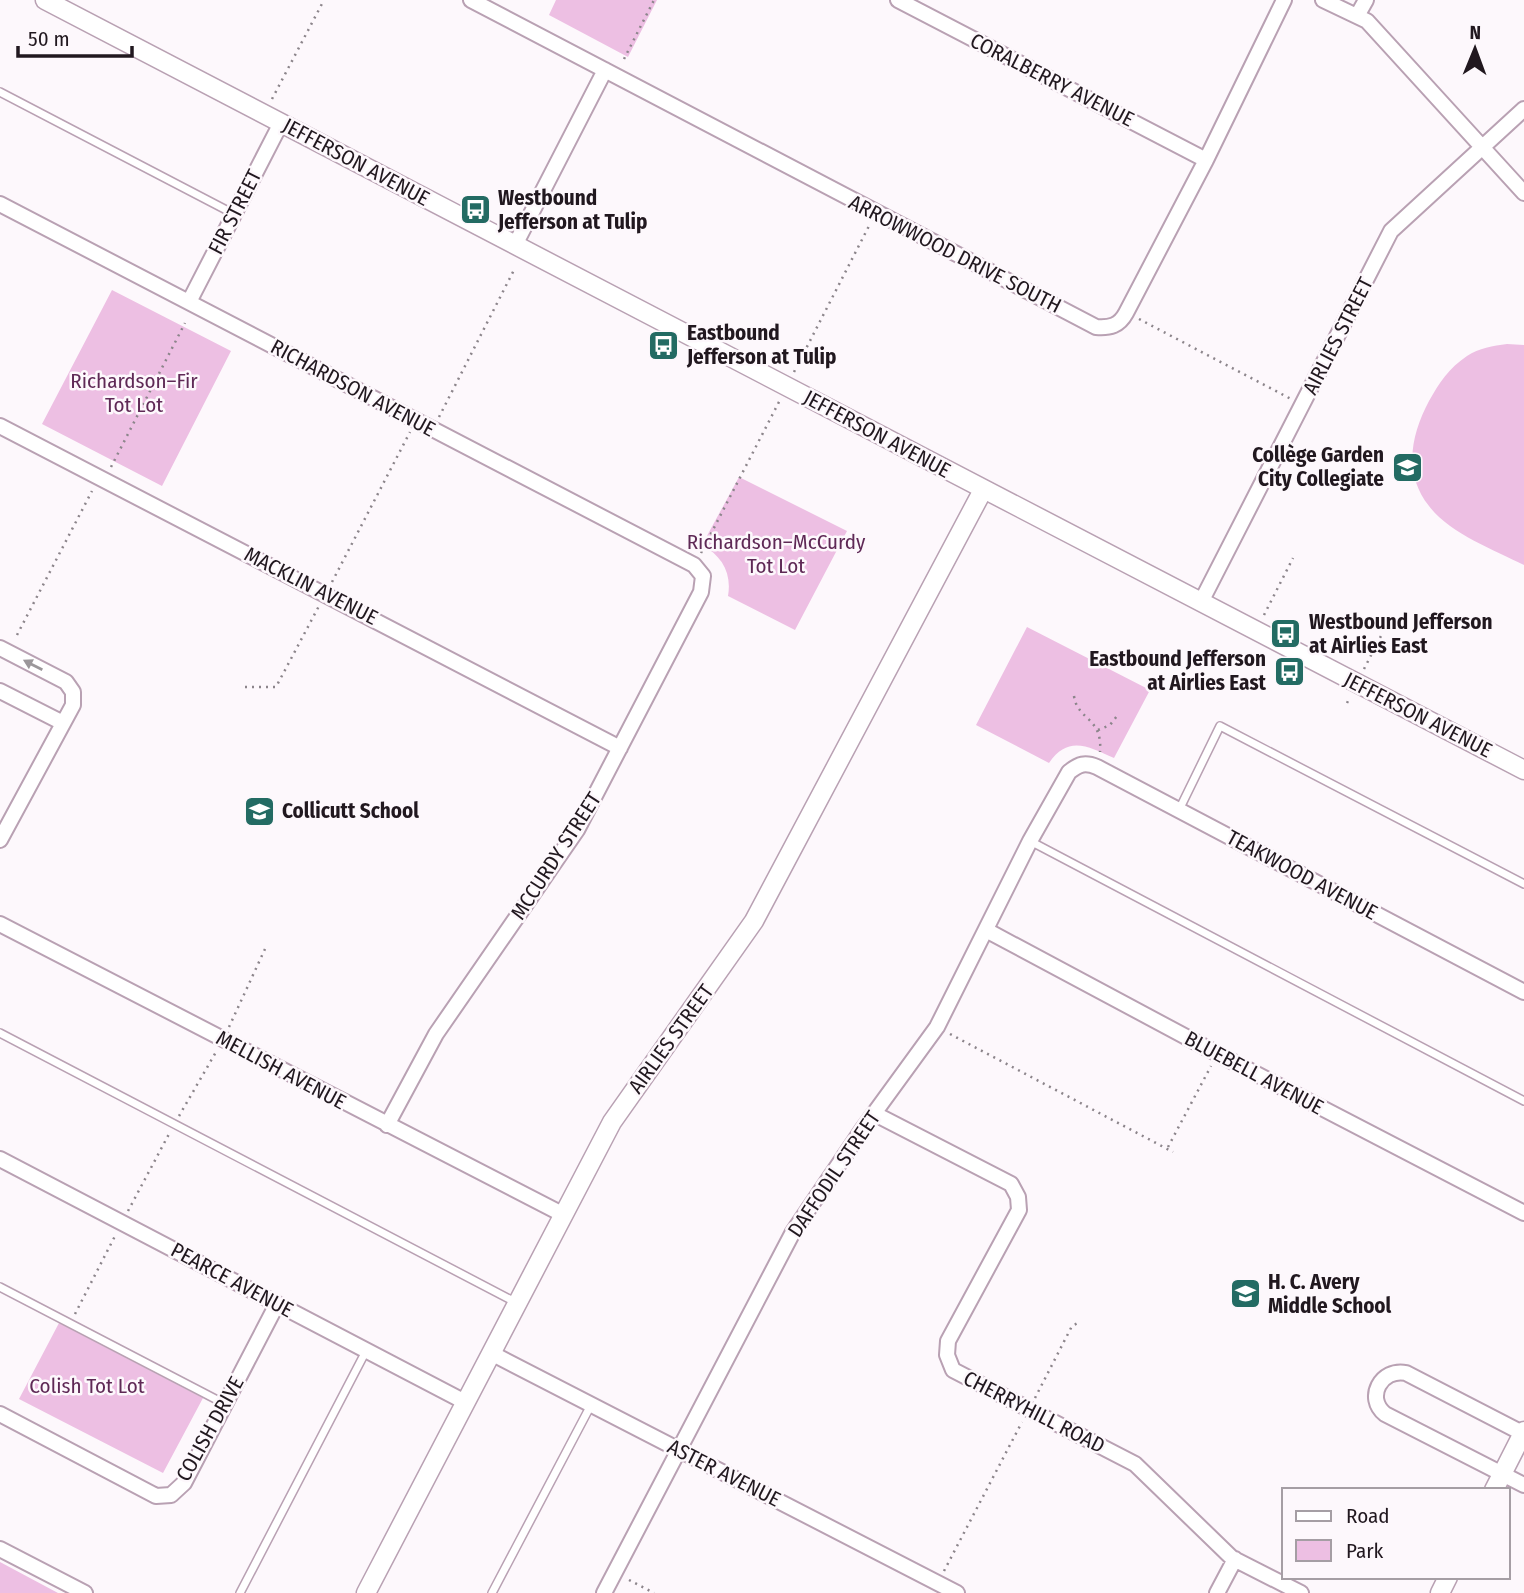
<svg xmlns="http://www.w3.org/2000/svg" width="1524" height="1593" font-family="'Fira Sans Condensed',sans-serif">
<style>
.green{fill:#edbfe3}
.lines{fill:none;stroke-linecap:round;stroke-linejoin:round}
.service-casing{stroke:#b9a1b3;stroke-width:10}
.minor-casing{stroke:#b9a1b3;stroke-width:18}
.tertiary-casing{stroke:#b9a1b3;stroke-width:21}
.path{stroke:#8c858b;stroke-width:2.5;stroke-dasharray:2 5;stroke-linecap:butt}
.service{stroke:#fff;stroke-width:7}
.minor{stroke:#fff;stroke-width:14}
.tertiary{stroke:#fff;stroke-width:18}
.oneway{fill:#9b979a}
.labels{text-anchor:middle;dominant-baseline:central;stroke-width:5;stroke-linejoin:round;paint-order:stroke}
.street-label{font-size:21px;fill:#21181f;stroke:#fdf8fc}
.poi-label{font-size:21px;font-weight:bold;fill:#21181f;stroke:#fdf8fc;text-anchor:start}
.park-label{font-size:21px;fill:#5f2956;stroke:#fdf8fc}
</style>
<rect width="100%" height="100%" fill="#fdf8fc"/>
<path class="green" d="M556,0H657L628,57L549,15Z
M112,290L231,351L162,486L42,424Z
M1507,344L1524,345V565C1494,550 1449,533 1429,506C1403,473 1411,435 1429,401C1439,383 1449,368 1467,356C1479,348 1493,346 1507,344Z
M739,477L847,531L795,630L728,596C732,573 722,556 702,545Z
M1027,627L1150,690L1114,758C1088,746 1068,735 1049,763L976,725Z
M59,1323L203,1398L163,1473L19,1399Z
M0,1562L58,1593H0Z"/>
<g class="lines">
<defs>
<path id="service" d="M0,92L234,214
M1179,810L1220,726L1524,884
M1030,841L1524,1101
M0,1033L517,1303
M0,1287L225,1404
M240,1593L366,1351
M492,1593L591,1405"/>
<path id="minor" d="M471,0L1096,327C1110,328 1119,326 1126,313L1206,160L1284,0
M898,0L1206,160
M1323,0L1367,21L1524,193
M1357,16L1366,0
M0,204L694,565L703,576L701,592L577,830L436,1034L387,1125
M515,245L605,70
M189,302L281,123
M0,426L620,748
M1201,602L1391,231L1524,109
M0,648L66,682L73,692V705L0,840
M0,691L63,723
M0,924L564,1215
M986,930L1218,1054L1524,1213
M875,1114L1011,1184L1018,1197L1019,1210L948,1341L947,1355L953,1370L1135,1464L1232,1558L1301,1593
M0,1159L465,1402
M491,1353L957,1593
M0,1414L156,1496L171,1495L184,1483L277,1304
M1524,1434L1406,1373C1381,1368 1365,1398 1385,1414L1524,1485
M0,1549L85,1593
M604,1593L793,1232L862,1130L937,1027L1030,841L1069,772C1079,764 1085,762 1097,767L1524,992
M1217,1593L1235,1559"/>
<path id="tertiary" d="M45,0C538,258 1031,513 1524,770
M1494,1490L1524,1431
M366,1593L612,1122L754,921L983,490
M1440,1593L1448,1577"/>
</defs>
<use href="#service" class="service-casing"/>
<use href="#minor" class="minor-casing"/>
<use href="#tertiary" class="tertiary-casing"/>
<path class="path" d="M624,59L654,0
M272,99L324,0
M1139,319L1291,399
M794,372L869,226
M439,417L515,268
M111,467L185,323
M701,553L780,400
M332,582L410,432
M1264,615L1293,558
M17,635L92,491
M1364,669L1382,634
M245,687H276L319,606
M1074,696C1077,720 1103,717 1100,752
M1347,703L1350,697
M1098,730L1110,725L1117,716
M229,1027L265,949
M950,1034L1173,1152
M179,1116L216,1052
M1168,1147L1211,1066
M128,1211L169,1134
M75,1314L115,1236
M1035,1398L1072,1326L1080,1322
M944,1571L1022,1422
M629,1580L654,1593"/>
<use href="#service" class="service"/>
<use href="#minor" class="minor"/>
<use href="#tertiary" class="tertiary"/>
</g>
<defs><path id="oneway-solid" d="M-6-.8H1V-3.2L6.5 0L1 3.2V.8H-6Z" transform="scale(1.75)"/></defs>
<use class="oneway" href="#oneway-solid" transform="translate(33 665) rotate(-153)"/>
<defs>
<symbol id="bus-square" viewBox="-11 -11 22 22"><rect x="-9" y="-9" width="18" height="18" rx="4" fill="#236b63" stroke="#fdf8fc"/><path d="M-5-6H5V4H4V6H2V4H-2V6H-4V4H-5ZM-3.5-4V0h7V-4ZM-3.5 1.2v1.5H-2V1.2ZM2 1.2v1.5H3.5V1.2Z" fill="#fff"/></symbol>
<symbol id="school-square" viewBox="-11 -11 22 22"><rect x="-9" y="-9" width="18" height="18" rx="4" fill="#236b63" stroke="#fdf8fc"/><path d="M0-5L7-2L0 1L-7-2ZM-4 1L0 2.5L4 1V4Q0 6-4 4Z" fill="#fff"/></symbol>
</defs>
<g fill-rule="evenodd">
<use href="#bus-square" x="458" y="192" width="35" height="35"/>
<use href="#bus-square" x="646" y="328" width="35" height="35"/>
<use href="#school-square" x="1390" y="450" width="35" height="35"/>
<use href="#bus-square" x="1268" y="616" width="35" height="35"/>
<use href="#bus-square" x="1272" y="654" width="35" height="35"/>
<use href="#school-square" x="242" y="794" width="35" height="35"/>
<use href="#school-square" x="1228" y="1276" width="35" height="35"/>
</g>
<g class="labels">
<g class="street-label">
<text transform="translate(1052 80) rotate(27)">CORALBERRY AVENUE</text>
<text transform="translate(356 162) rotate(28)">JEFFERSON AVENUE</text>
<text transform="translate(235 212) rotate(-63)">FIR STREET</text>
<text transform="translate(955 254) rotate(27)">ARROWWOOD DRIVE SOUTH</text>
<text transform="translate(1338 336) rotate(-63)">AIRLIES STREET</text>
<text transform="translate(353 388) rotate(28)">RICHARDSON AVENUE</text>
<text transform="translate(877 434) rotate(28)">JEFFERSON AVENUE</text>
<text transform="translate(311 586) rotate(27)">MACKLIN AVENUE</text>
<text transform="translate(1418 715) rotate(27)">JEFFERSON AVENUE</text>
<text transform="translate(556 856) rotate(-57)">MCCURDY STREET</text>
<text transform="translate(1302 875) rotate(28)">TEAKWOOD AVENUE</text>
<text transform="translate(671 1039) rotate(-54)">AIRLIES STREET</text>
<text transform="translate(281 1070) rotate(28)">MELLISH AVENUE</text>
<text transform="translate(1254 1073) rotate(28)">BLUEBELL AVENUE</text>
<text transform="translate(834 1174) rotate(-56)">DAFFODIL STREET</text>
<text transform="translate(232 1280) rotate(28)">PEARCE AVENUE</text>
<text transform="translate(1034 1412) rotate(27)">CHERRYHILL ROAD</text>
<text transform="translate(210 1429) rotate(-61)">COLISH DRIVE</text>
<text transform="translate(724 1473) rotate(27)">ASTER AVENUE</text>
</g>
<g class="poi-label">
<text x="498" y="198">Westbound<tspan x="498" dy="24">Jefferson at Tulip</tspan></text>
<text x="687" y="333">Eastbound<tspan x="687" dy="24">Jefferson at Tulip</tspan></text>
<text x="1384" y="455" text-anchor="end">Collège Garden<tspan x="1384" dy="24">City Collegiate</tspan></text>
<text x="1309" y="622">Westbound Jefferson<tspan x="1309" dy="24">at Airlies East</tspan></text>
<text x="1266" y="659" text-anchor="end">Eastbound Jefferson<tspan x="1266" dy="24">at Airlies East</tspan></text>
<text x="282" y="811">Collicutt School</text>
<text x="1268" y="1282">H. C. Avery<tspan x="1268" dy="24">Middle School</tspan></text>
</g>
<g class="park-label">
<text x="134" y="381">Richardson–Fir<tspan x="134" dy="24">Tot Lot</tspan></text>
<text x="776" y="542">Richardson–McCurdy<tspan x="776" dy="24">Tot Lot</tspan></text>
<text x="87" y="1386">Colish Tot Lot</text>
</g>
</g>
<rect x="1282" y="1488" width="228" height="91" fill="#fdf8fc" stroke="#a59ea4" stroke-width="2"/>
<rect x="1296" y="1511" width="35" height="10" fill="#ffffff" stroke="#a59ea4" stroke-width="2"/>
<text x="1346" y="1523" font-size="21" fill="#21181f">Road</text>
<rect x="1296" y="1540" width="35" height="21" fill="#edbfe3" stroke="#a59ea4" stroke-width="2"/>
<text x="1346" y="1558" font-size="21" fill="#21181f">Park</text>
<g transform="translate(1475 49) rotate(1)" stroke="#fdf8fc" stroke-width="5" paint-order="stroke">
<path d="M0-5L12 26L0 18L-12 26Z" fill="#21181f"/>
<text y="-10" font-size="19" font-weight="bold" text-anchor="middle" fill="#21181f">N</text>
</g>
<path d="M18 46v10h114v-10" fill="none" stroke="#21181f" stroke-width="3.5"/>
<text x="28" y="46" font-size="21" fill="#21181f" stroke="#fdf8fc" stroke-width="5" paint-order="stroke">50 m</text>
</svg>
